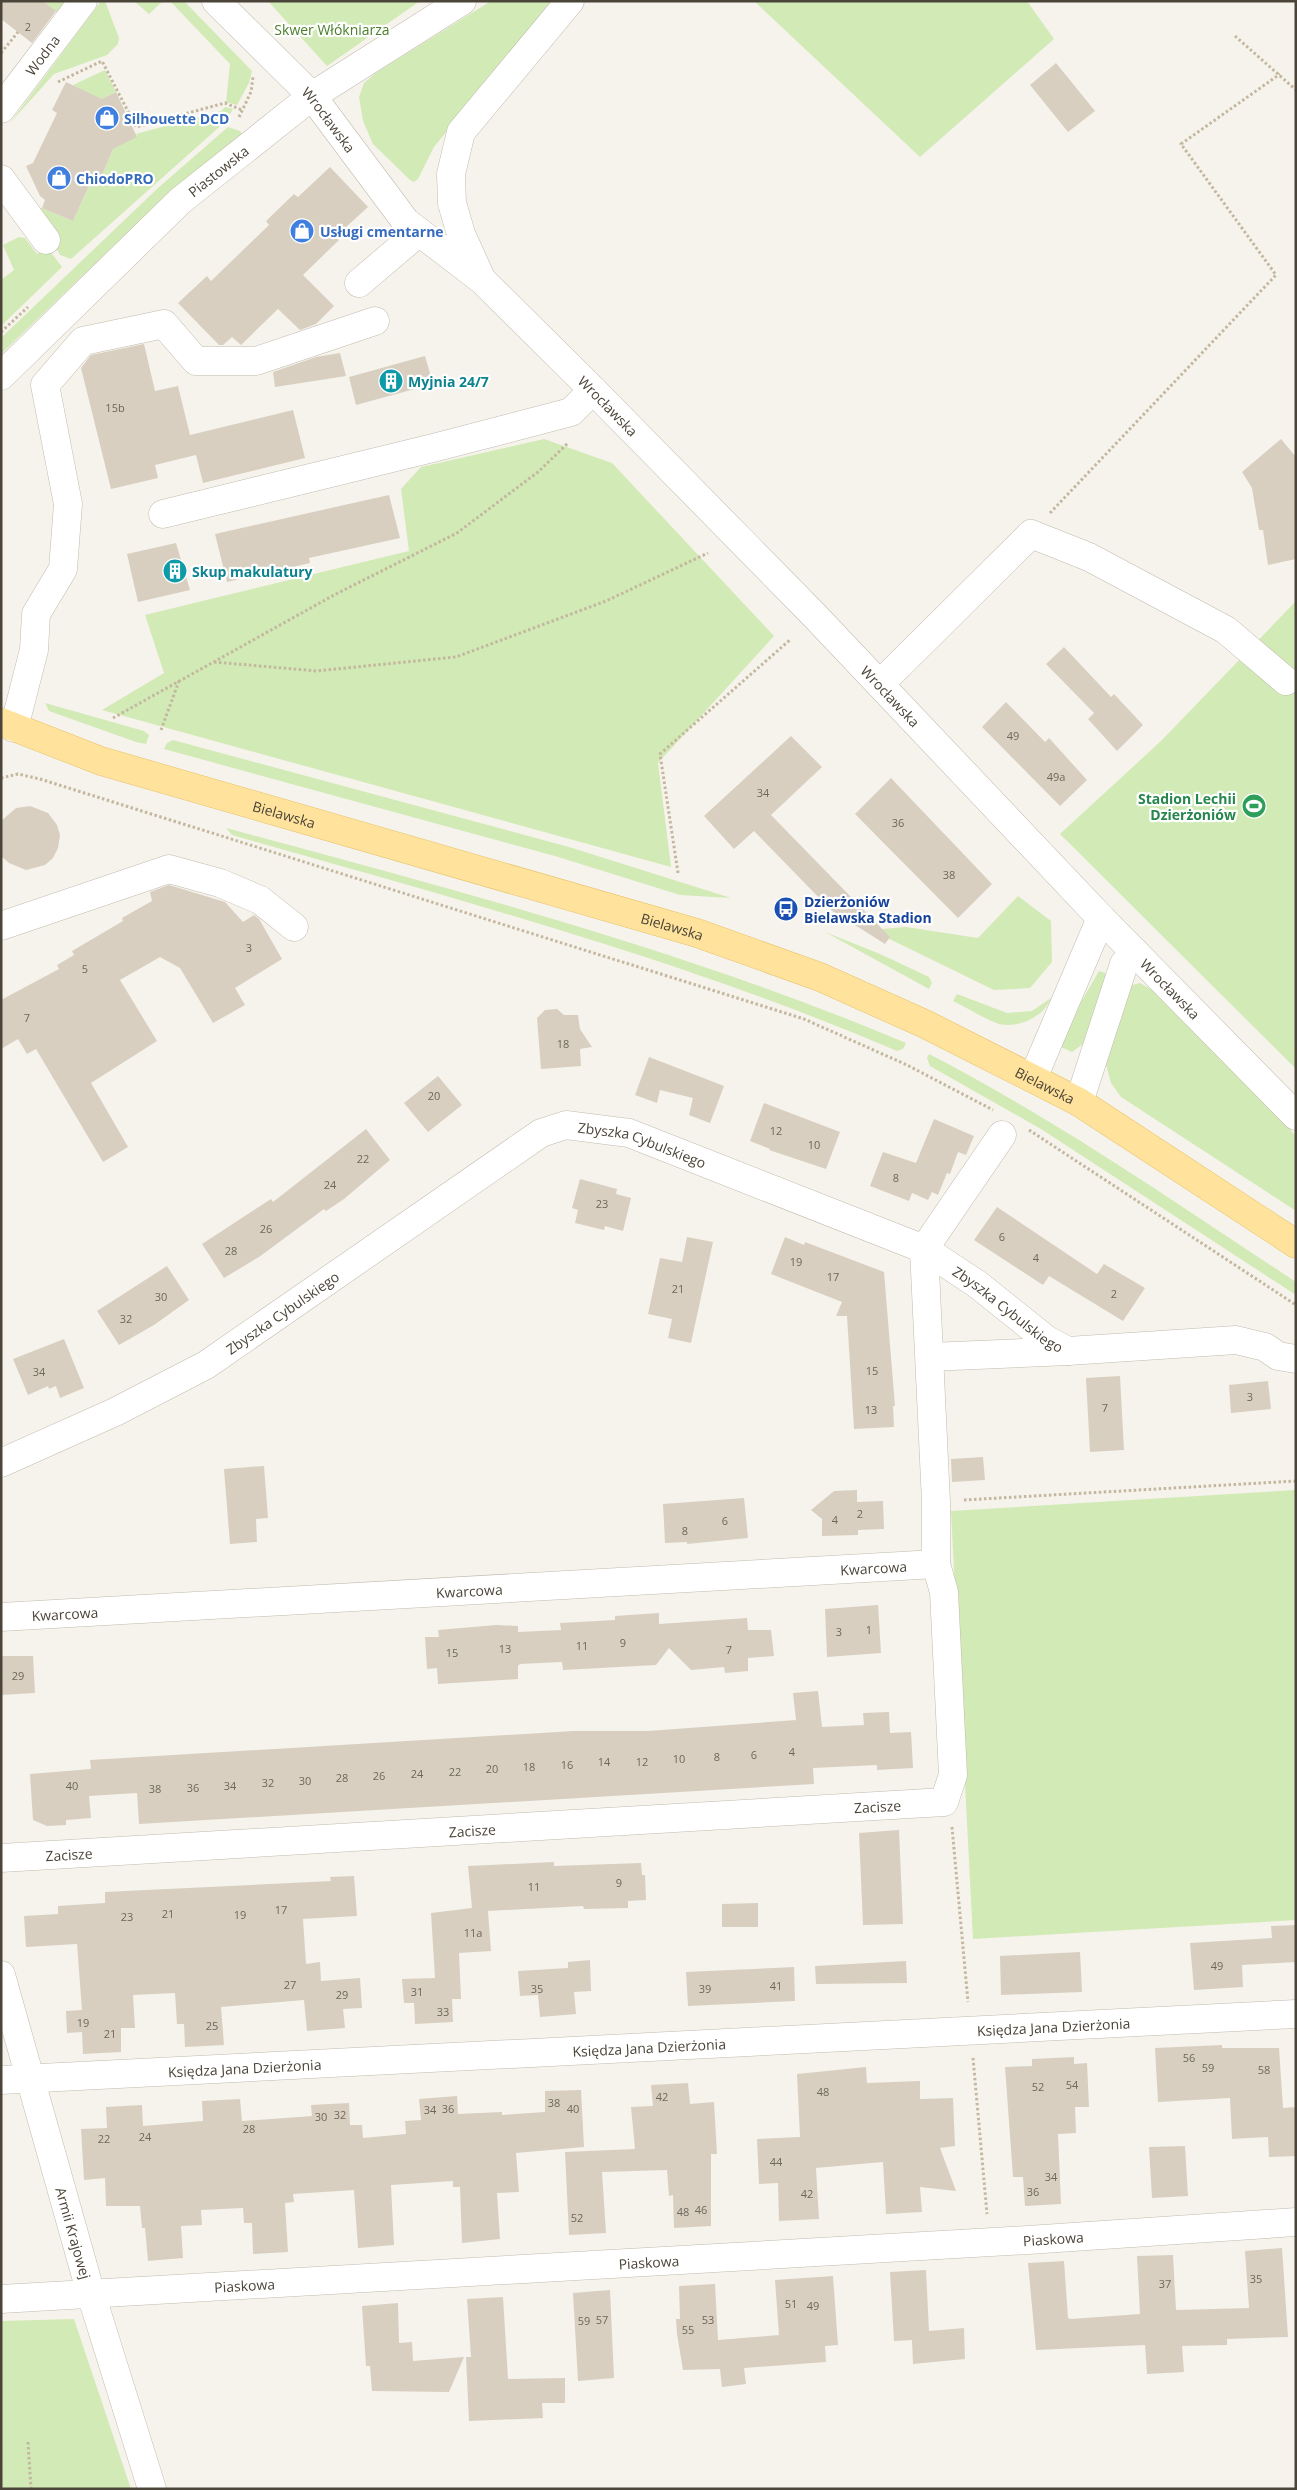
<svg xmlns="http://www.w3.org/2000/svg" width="1297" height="2490" font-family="'Open Sans',sans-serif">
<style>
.green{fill:#d2eab5}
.building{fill:#d8cfc1}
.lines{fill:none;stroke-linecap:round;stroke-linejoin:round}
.minor-casing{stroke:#c2bbae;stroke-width:29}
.major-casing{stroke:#e6c16a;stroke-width:29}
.path{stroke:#c4b79f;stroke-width:3;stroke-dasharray:2.5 2.5;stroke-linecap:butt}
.minor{stroke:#fff;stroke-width:28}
.major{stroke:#ffe39c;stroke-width:28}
.labels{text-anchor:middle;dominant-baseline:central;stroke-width:4.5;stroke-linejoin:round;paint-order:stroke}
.number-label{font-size:11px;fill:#6e675b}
.park-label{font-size:14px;fill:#4a7f2a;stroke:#fff}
.street-label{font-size:14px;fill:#4b4439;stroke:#fff}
.shop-label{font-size:14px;font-weight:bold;fill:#366cbe;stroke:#fff;text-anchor:start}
.culture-label{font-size:14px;font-weight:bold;fill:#0d838f;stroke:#fff;text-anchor:start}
.leisure-label{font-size:14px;font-weight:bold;fill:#27864d;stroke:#fff;text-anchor:end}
.transit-label{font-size:14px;font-weight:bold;fill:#164399;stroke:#fff;text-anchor:start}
</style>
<rect width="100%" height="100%" fill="#f6f3ec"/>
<path class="green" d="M43,1H65L57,12Z
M101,1H105L119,38L118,44L107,55L54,74L10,123Z
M134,1H163L149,14Z
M170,1H184L252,71L249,83L237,105L226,102L230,64Z
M268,1H420L327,66Z
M491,1H552L434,147L418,179L414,182L410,180L373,144L363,121L359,97L364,83L377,72Z
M754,1H1027L1054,39L920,157Z
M105,70L116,92L95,103L82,90L73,85Z
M225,107L233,109L226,121L71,259L60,255L34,208H42L73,221L89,186L102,175L113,149L137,136L136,134L221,111Z
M228,127L240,131L242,134L151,210L1,354V338L158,188Z
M19,237L25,238L37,254L47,247L62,267L1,326V280L14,270L3,245Z
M544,439L612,463L774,636L658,763L671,867L102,710L164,673L145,615L409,551L401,489L421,467Z
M1296,601V1069L1060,834L1161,741Z
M45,703L144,731L149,735L146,744L136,742L49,711Z
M173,740L569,847L731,898L680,895L555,856L164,749L167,743Z
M226,828C455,890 686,950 906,1043L903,1049L897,1051C682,959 456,899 232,835Z
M1018,896L1051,921L1052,962L1030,988L994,990L871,930L906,927L978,938Z
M825,932L880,954L929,977L932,983L929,989Z
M1099,971L1105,973L1106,976L1083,1044L1072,1052L1061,1047L1066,1028Z
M1140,983L1154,991L1296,1136V1211L1121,1097L1111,1083L1104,1057L1129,986Z
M957,994L1007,1013L1032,1011L1051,998C1045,1016 1018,1029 999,1024C984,1019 968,1008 953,1001Z
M929,1054C1057,1120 1176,1203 1296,1282V1295L1041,1129L930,1066L927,1058Z
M1296,1490V1920L973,1939L951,1511Z
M74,2319L131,2489H1V2321Z"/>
<path class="building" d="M1,1H43L56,11L32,43L1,19Z
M1056,63L1095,111L1068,132L1030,85Z
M66,82L102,99L116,92L137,137L113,149L102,175L89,186L73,221L42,208L45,200L40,196L26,166L33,163L57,113L52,110Z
M330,167L368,207L335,237L339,240L303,275L334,306L316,324L300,330L278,309L241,345L232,337L223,345H219L178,303L207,276L211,281L269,225L266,221L294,194L298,197Z
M144,344L155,391L178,386L190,435L293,410L305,458L203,483L196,455L155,465L158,478L111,489L81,368L91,355Z
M340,353L346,376L275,387L273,372L316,357Z
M425,356L433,384L356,405L349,377Z
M1281,439L1296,457V559L1268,565L1263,530H1259L1252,488L1242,472Z
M389,495L400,538L309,558L310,563L227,582L215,534Z
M176,543L190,590L138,602L127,554Z
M1064,647L1111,697L1114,694L1143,725L1117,751L1088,719L1094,713L1046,664Z
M1006,702L1045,742L1049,738L1087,780L1060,806L982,727Z
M791,736L822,767L771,815L890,937L885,944L831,910L754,831L734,849L704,816Z
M891,778L992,884L958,918L855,814Z
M30,806L48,813L57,825L60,835L58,848L53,858L45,865L26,870L9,863L1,856V821L16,808Z
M169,885L225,902L243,922L254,915L259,919L282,959L235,988L245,1005L213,1023L180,968L160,957L120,980L157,1041L91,1083L128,1147L103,1162L36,1049L27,1054L18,1039L1,1049V1000L59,969L57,965L74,955L72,951L123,921L122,918L152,901L150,892Z
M557,1009L564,1015H578L580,1029L592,1047L580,1049L581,1066L541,1069L537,1018L545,1010Z
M649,1057L724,1086L710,1123L689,1115L693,1098L660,1090L657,1103L635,1095Z
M438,1076L462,1105L428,1132L404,1103Z
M764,1103L840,1132L826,1169L769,1150L770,1149L750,1141Z
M934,1119L974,1136L966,1155L958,1152L950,1174L947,1173L938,1195L932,1192L928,1200L912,1193L909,1201L870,1186L883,1152L916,1163Z
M366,1129L390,1160L344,1199L326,1211L324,1209L259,1257L224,1278L202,1244L271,1199L273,1202Z
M580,1179L617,1189L616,1194L631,1198L623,1231L605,1226L604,1230L575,1223L578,1210L572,1208Z
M997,1207L1097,1274L1104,1264L1145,1288L1123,1321L1049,1276L1043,1285L974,1240Z
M687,1237L713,1242L691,1343L668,1338L672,1319L648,1314L660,1258L682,1262Z
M785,1237L804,1245L805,1242L884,1272L895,1406H893L894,1427L854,1429L847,1316H836L842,1302L771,1274Z
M167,1266L189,1300L154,1325L119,1345L97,1311Z
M64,1339L84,1388L60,1398L56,1386L49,1389L48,1386L28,1395L13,1359Z
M1120,1376L1124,1450L1090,1452L1086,1378Z
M1268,1381L1271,1409L1231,1413L1229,1385Z
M983,1457L985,1480L952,1482L951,1459Z
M264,1466L268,1518L256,1519L257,1542L230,1544L224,1469Z
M857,1490V1502L883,1501L884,1529L858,1530V1535L822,1536V1519L811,1510L834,1491Z
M744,1498L748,1538L687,1544V1542L665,1543L663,1504Z
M878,1605L881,1653L827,1657L825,1609Z
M659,1613V1624L747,1618L748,1630H771L774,1656L748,1658V1671L725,1673L724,1667L691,1670L669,1648L656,1665L563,1670L562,1662L520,1664L518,1666V1679L438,1684L437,1668L427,1669L425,1637H439L438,1630L496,1625L518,1626V1632L561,1630L560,1623L615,1620V1616Z
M1,1656H33L35,1693L1,1695Z
M818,1691L822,1727L864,1725L863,1713L889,1712L890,1733L911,1732L913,1768L877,1770V1765L813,1768L814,1784L139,1824L137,1793L89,1796L91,1818L66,1820V1825L47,1826L33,1820L30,1774L91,1769L90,1760L574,1731H648L796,1720L793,1693Z
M899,1830L903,1924L863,1925L859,1833Z
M554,1862V1866L641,1863L642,1875H645L646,1900L628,1901V1908L584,1909L583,1906L488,1911L491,1951L459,1953L461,1999H452L453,2022L415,2024L414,2003H404L402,1979L435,1978L431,1913L472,1908L468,1866Z
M354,1876L357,1916L303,1919L306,1964L320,1962L321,1981L360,1978L362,2008L343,2009L345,2028L307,2031L304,2000L221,2007L224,2045L185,2047L184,2024H177L175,1993L133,1995L135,2028H121V2052L83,2054L82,2032L67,2033L66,2011L82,2010L77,1944L26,1947L24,1916L58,1914V1906L105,1903V1892L331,1881L330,1877Z
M758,1903V1927H722V1904Z
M1296,1925V1962L1242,1965L1243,1987L1194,1990L1190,1943L1272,1938L1271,1926Z
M1080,1952L1082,1992L1001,1995L1000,1956Z
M590,1960L591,1991L574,1992L576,2014L540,2017L538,1995L520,1996L518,1971L568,1968V1962Z
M906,1961L907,1983L816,1984L815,1966Z
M794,1967L795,2001L688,2006L686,1972Z
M1222,2045V2048H1279L1283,2108L1296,2107V2156L1269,2157L1268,2137L1232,2139L1230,2098L1158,2102L1155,2048Z
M1074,2057V2064L1087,2063L1089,2107H1075L1076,2133L1058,2134L1061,2204L1025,2206L1023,2177H1013L1005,2067L1032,2066V2059Z
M866,2067L867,2083L920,2081V2099L953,2098L955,2146L940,2148L956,2191L920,2187L922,2212L886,2214L883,2162L816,2168L819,2219L779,2221L778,2183L759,2184L757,2139L800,2137L797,2074Z
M688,2083L690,2104L714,2102L717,2154H711V2226L674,2228L673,2195L669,2196L667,2170L602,2172L606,2233L569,2235L565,2152L635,2149L631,2107L653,2106L651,2085Z
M581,2090L584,2147L516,2153L519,2192L497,2193L500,2239L462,2243L460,2187H453V2181L391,2185L394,2245L358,2248L354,2190L293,2194L294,2202L285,2203L288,2252L253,2254L252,2223H244L243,2208L201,2210L202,2225L181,2226L183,2258L148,2261L145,2228H142L140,2206H106L105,2178L84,2180L81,2129L107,2128L106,2107L142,2105L143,2126L203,2121L202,2101L240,2099L242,2121L312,2116L311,2105L349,2103L350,2125H362L363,2138L406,2134L405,2121L421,2120L419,2099L457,2096L458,2114L502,2112V2115L545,2112V2091Z
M1185,2146L1188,2196L1152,2198L1149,2147Z
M1282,2248L1288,2337L1227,2339V2345L1182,2346L1184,2372L1147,2374L1145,2345L1036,2350L1028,2263L1064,2261L1068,2318L1071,2319L1140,2314L1137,2256L1173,2255L1176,2310L1249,2308L1245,2251Z
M926,2270L929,2331L964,2328L965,2359L913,2364L912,2340L894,2341L890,2272Z
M833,2276L838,2345L825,2346L826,2362L744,2368L746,2384L722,2387L720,2369L683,2370L677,2334L676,2319H680L679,2286L715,2284L718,2340L779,2335L775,2280Z
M610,2290L614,2378L578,2381L573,2293Z
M503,2297L508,2379L565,2378V2403H542L543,2418L469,2421L466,2357H471L467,2299Z
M398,2303L399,2343L412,2342L413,2361L464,2357L449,2392L372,2391L370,2366H366L362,2306Z"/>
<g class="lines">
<defs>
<g id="minor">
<path id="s1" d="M216,1L312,96L406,222L482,280L593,390L815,616L1101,918L1296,1116"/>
<path id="s2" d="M1,109L83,1"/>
<path d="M1,179L46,240"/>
<path d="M480,276L461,234L452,203L451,174L461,132L570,1"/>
<path d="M359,283L419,232"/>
<path id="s3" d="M1,376L180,201L312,96L462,1"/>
<path d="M163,514L433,448L571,412L593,390"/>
<path d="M880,684L1031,534L1089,557L1226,630L1286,681"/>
<path d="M14,728L34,650L36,614L63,569L68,504L45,385L83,341L164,324L196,361H256L375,321"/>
<path d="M1,926L169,869L220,883L260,900L294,927"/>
<path d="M1033,1078L1101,918"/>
<path d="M1079,1102L1124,964L1135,952"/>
<path d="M930,1357L1068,1351"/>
<path id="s4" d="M1,1463L115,1412L206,1365L541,1133L566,1125L629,1133L924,1249L977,1284L1047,1340L1068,1351L1236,1340L1265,1347L1278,1356L1296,1359"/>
<path id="s5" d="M1,1617L936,1564"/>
<path id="s6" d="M1,1858L944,1802L953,1775L944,1592L936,1564V1502L924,1249L1002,1135"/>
<path id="s7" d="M1,1975L91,2294L152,2489"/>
<path id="s8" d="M1,2080L1296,2014"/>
<path id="s9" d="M1,2299L1028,2240L1296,2222"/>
</g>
<g id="major">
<path id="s10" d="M1,722L101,761L697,933L820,977L925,1024L1079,1102L1296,1244"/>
</g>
</defs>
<use href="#minor" class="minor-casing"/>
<use href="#major" class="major-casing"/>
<path class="path" d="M1235,36L1296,90
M1,53L18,32
M58,82L102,61L136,127L225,103L242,110
M239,117L251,92L253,77
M1,332L28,307
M1050,513L1276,275L1181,144L1280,74
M214,662L317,671L456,657L606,601L708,553
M113,718L334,595L457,533L538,472L568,443
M161,730L179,681
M1,778L18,774L40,779L804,1019L907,1065L993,1110
M678,873L660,754L791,639
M1029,1130L1296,1305
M964,1500L1296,1481
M952,1827L968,2002
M973,2058L987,2214
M28,2442L31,2489"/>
<use href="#minor" class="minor"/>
<use href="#major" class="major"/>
</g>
<defs>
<symbol id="shop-disc" viewBox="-11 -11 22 22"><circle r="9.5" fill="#3f7fe0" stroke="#fff"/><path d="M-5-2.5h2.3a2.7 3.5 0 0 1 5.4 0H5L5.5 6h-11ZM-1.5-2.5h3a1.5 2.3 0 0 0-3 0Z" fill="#fff"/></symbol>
<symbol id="building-disc" viewBox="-11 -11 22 22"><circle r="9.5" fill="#0f9aa8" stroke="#fff"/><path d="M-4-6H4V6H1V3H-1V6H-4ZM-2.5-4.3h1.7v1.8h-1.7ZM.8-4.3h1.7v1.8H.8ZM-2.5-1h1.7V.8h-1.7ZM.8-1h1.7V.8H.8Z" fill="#fff"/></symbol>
<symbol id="stadium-disc" viewBox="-11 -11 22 22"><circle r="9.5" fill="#2e9e5b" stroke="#fff"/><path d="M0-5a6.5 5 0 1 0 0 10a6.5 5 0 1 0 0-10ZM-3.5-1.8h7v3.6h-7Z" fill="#fff"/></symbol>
<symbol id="bus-disc" viewBox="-11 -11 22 22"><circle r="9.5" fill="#1a4fb4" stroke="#fff"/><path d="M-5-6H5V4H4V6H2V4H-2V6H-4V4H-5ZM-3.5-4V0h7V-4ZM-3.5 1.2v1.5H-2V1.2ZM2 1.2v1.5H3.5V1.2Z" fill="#fff"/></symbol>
</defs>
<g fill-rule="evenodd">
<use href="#shop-disc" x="93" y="104" width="28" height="28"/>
<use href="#shop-disc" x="45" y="164" width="28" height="28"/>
<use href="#shop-disc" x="288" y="217" width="28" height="28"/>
<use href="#building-disc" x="377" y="367" width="28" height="28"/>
<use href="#building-disc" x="161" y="557" width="28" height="28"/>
<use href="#stadium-disc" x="1240" y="792" width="28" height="28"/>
<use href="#bus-disc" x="772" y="895" width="28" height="28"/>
</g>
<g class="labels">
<g class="number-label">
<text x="28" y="26">2</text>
<text x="115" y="407">15b</text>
<text x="1013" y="735">49</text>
<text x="1056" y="776">49a</text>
<text x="763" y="792">34</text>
<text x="898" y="822">36</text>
<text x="949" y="874">38</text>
<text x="249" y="947">3</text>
<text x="85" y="968">5</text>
<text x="27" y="1017">7</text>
<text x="563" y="1043">18</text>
<text x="434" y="1095">20</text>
<text x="776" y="1130">12</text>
<text x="814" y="1144">10</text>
<text x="363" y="1158">22</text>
<text x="896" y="1177">8</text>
<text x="330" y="1184">24</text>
<text x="602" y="1203">23</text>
<text x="266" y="1228">26</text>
<text x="1002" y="1236">6</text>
<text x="231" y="1250">28</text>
<text x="1036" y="1257">4</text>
<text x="796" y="1261">19</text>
<text x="833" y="1276">17</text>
<text x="678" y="1288">21</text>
<text x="1114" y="1293">2</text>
<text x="161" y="1296">30</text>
<text x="126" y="1318">32</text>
<text x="872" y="1370">15</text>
<text x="39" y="1371">34</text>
<text x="1250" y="1396">3</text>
<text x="1105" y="1407">7</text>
<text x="871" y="1409">13</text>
<text x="860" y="1513">2</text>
<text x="835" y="1519">4</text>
<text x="725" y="1520">6</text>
<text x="685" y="1530">8</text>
<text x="869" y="1629">1</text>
<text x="839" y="1631">3</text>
<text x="623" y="1642">9</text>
<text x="582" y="1645">11</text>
<text x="505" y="1648">13</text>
<text x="729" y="1649">7</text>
<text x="452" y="1652">15</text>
<text x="18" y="1675">29</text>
<text x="792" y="1751">4</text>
<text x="754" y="1754">6</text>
<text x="717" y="1756">8</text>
<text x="679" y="1758">10</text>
<text x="604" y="1761">14</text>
<text x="642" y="1761">12</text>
<text x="567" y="1764">16</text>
<text x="529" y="1766">18</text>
<text x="492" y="1768">20</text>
<text x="455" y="1771">22</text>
<text x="417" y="1773">24</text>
<text x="379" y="1775">26</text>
<text x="342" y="1777">28</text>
<text x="305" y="1780">30</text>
<text x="268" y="1782">32</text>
<text x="72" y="1785">40</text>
<text x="230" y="1785">34</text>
<text x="193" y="1787">36</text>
<text x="155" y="1788">38</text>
<text x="619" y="1882">9</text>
<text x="534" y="1886">11</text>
<text x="281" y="1909">17</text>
<text x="168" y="1913">21</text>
<text x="240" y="1914">19</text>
<text x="127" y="1916">23</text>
<text x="473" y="1932">11a</text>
<text x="1217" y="1965">49</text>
<text x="290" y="1984">27</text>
<text x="776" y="1985">41</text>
<text x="537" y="1988">35</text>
<text x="705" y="1988">39</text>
<text x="417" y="1991">31</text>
<text x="342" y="1994">29</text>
<text x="443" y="2011">33</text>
<text x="83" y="2022">19</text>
<text x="212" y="2025">25</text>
<text x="110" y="2033">21</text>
<text x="1189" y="2057">56</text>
<text x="1208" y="2067">59</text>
<text x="1264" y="2069">58</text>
<text x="1072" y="2084">54</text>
<text x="1038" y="2086">52</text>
<text x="823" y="2091">48</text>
<text x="662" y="2096">42</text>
<text x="554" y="2102">38</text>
<text x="448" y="2108">36</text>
<text x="573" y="2108">40</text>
<text x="430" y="2109">34</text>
<text x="340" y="2114">32</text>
<text x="321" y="2116">30</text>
<text x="249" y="2128">28</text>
<text x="145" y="2136">24</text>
<text x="104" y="2138">22</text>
<text x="776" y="2161">44</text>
<text x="1051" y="2176">34</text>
<text x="1033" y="2191">36</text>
<text x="807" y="2193">42</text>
<text x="701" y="2209">46</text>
<text x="683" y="2211">48</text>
<text x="577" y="2217">52</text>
<text x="1256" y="2278">35</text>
<text x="1165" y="2283">37</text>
<text x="791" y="2303">51</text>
<text x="813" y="2305">49</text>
<text x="602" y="2319">57</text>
<text x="708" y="2319">53</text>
<text x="584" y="2320">59</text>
<text x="688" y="2329">55</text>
</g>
<g class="park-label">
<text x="332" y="29">Skwer Włókniarza</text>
</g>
<g class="street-label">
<text stroke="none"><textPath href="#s2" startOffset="68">Wodna</textPath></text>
<text stroke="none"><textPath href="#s1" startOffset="164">Wrocławska</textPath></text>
<text stroke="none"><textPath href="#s3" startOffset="299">Piastowska</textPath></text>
<text stroke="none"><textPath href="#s1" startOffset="566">Wrocławska</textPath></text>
<text stroke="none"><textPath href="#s1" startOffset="971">Wrocławska</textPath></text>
<text stroke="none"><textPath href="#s10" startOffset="298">Bielawska</textPath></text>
<text stroke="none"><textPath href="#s10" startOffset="702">Bielawska</textPath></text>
<text stroke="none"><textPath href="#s1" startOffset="1376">Wrocławska</textPath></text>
<text stroke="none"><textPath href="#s10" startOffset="1108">Bielawska</textPath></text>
<text stroke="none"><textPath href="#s4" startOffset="740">Zbyszka Cybulskiego</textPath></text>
<text stroke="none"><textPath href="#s4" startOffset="1145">Zbyszka Cybulskiego</textPath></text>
<text stroke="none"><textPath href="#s4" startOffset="320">Zbyszka Cybulskiego</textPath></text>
<text stroke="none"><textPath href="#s5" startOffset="874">Kwarcowa</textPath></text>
<text stroke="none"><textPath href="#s5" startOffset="469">Kwarcowa</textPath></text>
<text stroke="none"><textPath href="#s5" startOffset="64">Kwarcowa</textPath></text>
<text stroke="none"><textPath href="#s6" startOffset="878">Zacisze</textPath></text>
<text stroke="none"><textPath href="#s6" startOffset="472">Zacisze</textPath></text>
<text stroke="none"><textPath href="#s6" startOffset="68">Zacisze</textPath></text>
<text stroke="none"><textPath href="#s8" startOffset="1054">Księdza Jana Dzierżonia</textPath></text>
<text stroke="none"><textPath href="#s8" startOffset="649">Księdza Jana Dzierżonia</textPath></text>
<text stroke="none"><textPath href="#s8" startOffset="244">Księdza Jana Dzierżonia</textPath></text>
<text stroke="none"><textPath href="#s7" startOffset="268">Armii Krajowej</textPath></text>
<text stroke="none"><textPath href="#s9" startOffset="1054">Piaskowa</textPath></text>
<text stroke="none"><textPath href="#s9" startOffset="649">Piaskowa</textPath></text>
<text stroke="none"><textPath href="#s9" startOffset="244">Piaskowa</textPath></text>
</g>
<g class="shop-label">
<text x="124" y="118">Silhouette DCD</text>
<text x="76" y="178">ChiodoPRO</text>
<text x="320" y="231">Usługi cmentarne</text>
</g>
<g class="culture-label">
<text x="408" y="381">Myjnia 24/7</text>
<text x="192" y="571">Skup makulatury</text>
</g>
<g class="leisure-label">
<text x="1236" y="798">Stadion Lechii<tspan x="1236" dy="16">Dzierżoniów</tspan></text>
</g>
<g class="transit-label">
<text x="804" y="901">Dzierżoniów<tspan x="804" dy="16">Bielawska Stadion</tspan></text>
</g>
</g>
<rect width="1297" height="2490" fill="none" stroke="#4b4439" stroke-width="5"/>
</svg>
